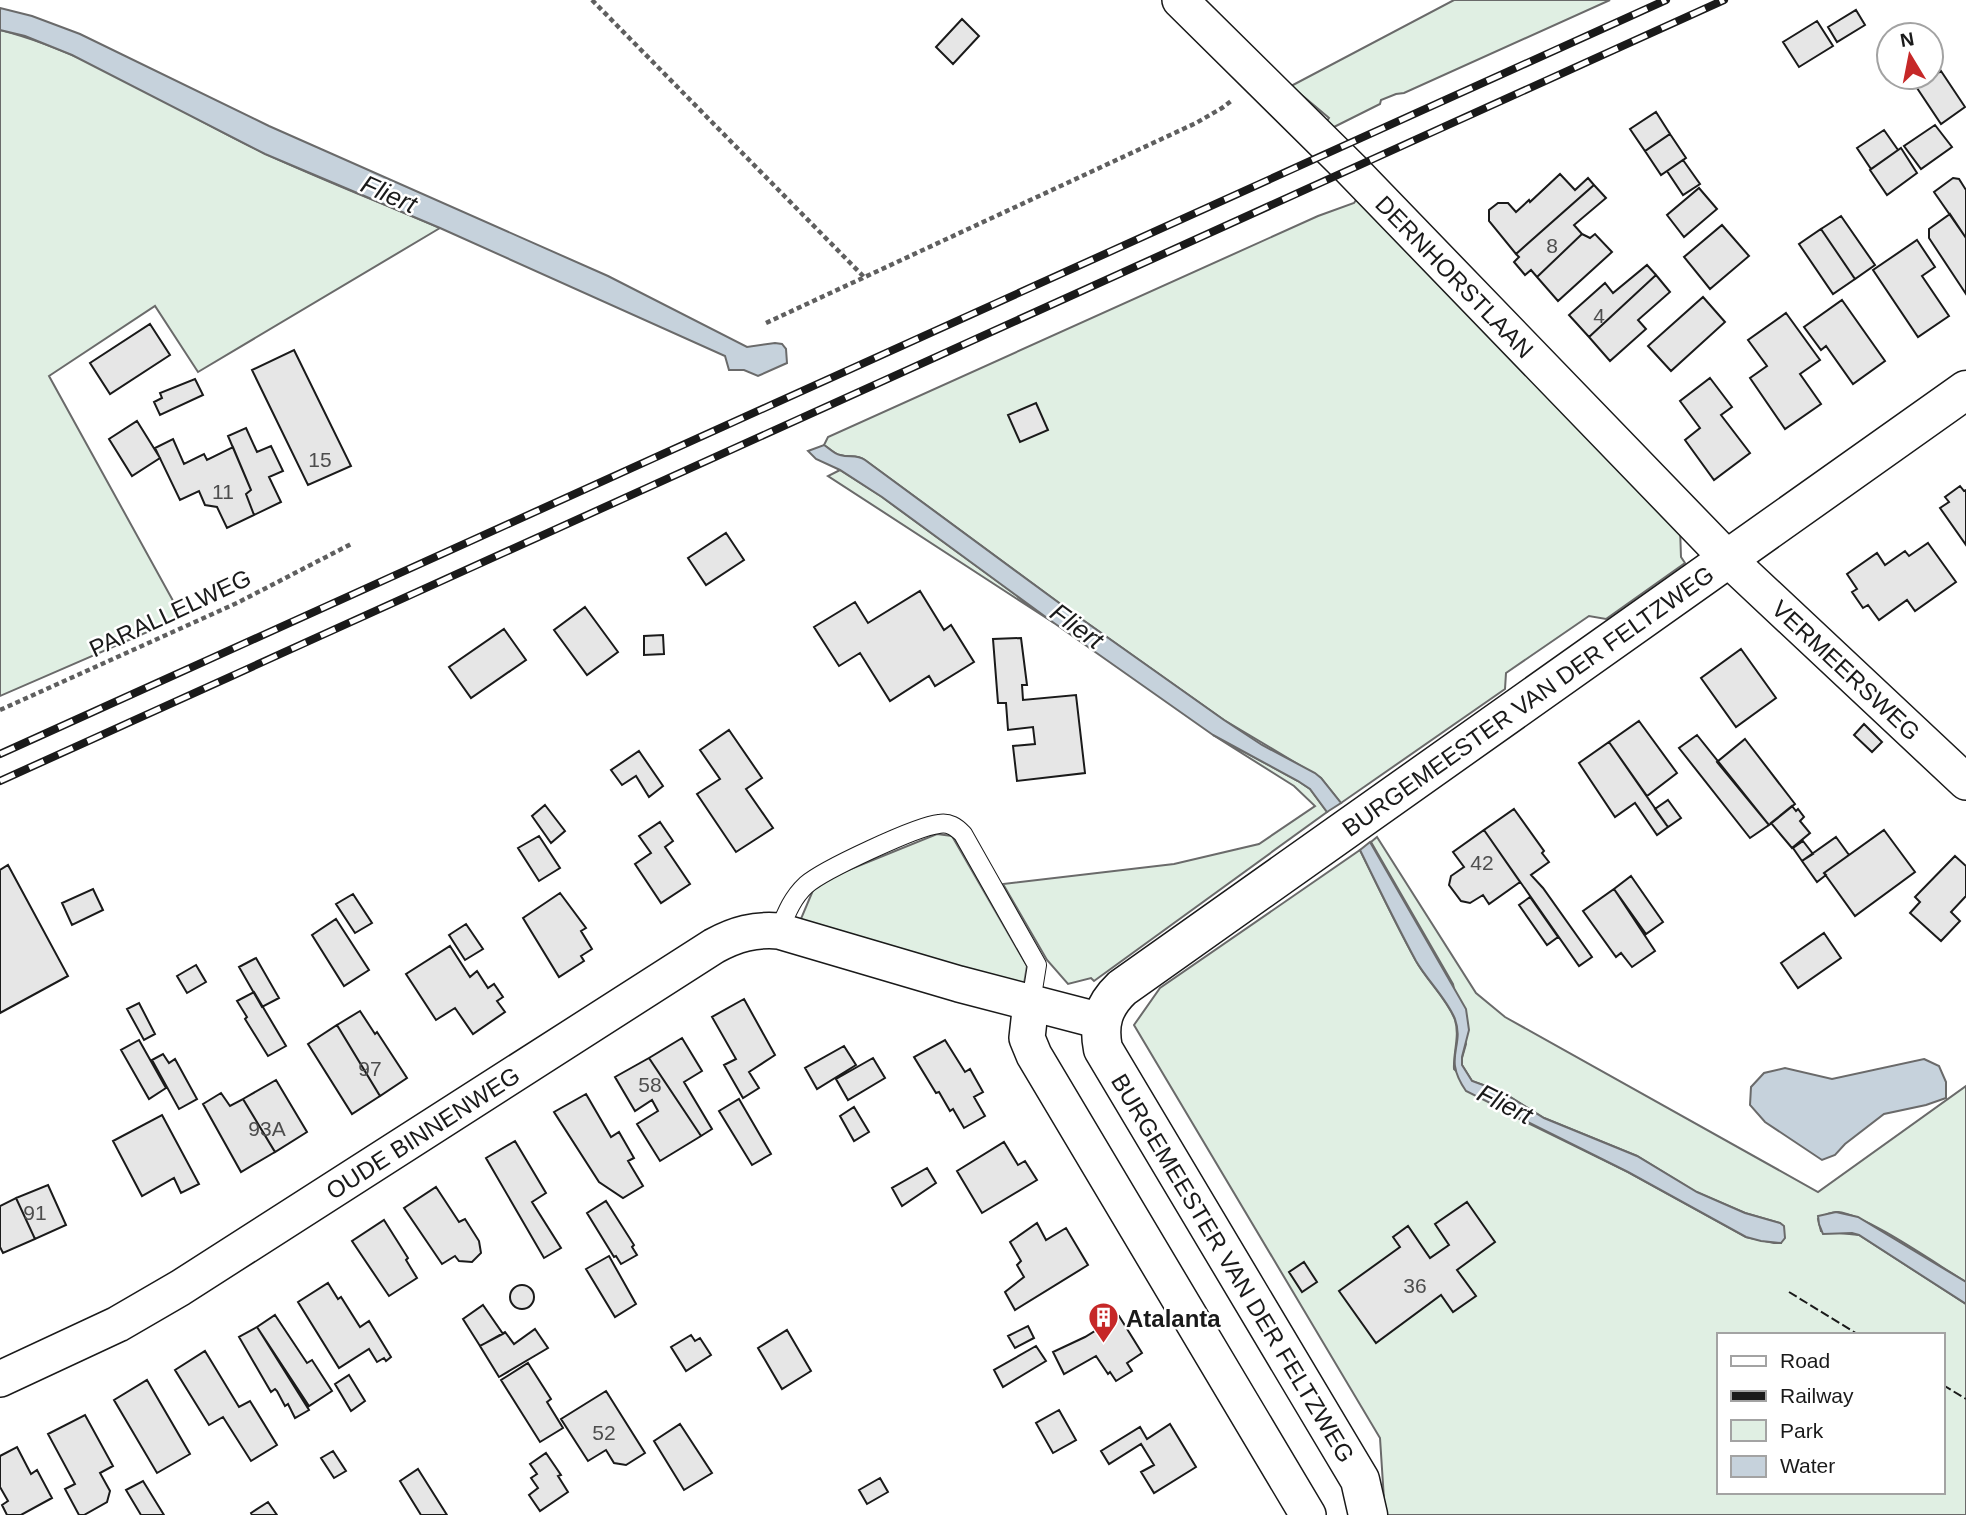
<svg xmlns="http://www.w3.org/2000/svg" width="1966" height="1515" font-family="Arial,sans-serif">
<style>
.green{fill:#e0efe3;stroke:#6a6a6a;stroke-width:2;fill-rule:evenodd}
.water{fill:#c6d2dc;stroke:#6a6a6a;stroke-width:2}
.building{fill:#e6e6e6;stroke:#1a1a1a;stroke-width:2}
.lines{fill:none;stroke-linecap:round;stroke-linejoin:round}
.lane-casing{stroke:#1a1a1a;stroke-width:20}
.street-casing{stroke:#1a1a1a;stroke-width:38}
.secondary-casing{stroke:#1a1a1a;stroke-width:41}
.path{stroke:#5f5f5f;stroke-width:4.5;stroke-dasharray:5 3.5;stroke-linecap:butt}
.lane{stroke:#fff;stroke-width:18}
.street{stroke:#fff;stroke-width:35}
.secondary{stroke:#fff;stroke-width:38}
.rail-casing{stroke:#1a1a1a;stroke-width:8}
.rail{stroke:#fff;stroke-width:5;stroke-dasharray:16;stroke-linecap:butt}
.fence{stroke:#1a1a1a;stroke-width:2;stroke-dasharray:9 3.5;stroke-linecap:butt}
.labels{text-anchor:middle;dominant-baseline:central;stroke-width:5;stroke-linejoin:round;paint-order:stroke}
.number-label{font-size:21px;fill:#4d4d4d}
.street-label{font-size:24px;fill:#1a1a1a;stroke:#fff}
.poi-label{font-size:24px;font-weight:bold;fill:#1a1a1a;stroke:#fff;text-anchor:start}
.water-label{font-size:26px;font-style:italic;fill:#1a1a1a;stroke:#fff}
</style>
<rect width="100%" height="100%" fill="#fff"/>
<path class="green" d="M1454,0H1610L1404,93L1396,94L1381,100L1380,104L1326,131L1322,128L1329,118L1291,86Z
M0,30C94,54 177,112 264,153C322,180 382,203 440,228L198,372L155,306L49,376L182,617L0,696Z
M1360,194L1680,527L1681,557L1685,563L1606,619L1589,616L1506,673L1505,689L1341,803L1321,778L1224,720L1066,608L865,460C856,454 850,458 840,455C834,454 829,448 824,445L828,437L1318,216L1354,203Z
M840,470L882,497L1054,623L828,476Z
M1213,735L1298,781L1310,789L1327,812L1094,981L1091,978L1068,984L1047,960L1003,884L1174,864L1259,844L1315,806L1294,786Z
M937,834L952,836L1027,966L1024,984L964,971L800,921L814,888L836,875Z
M1377,837L1476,993L1505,1017L1818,1192L1966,1086V1282C1939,1266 1865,1214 1838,1212C1830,1212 1824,1215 1818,1219L1821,1231L1859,1235L1966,1304V1515H1385L1380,1438L1134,1025L1160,988L1360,850C1378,887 1396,925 1416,961C1427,981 1448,1000 1455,1020C1460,1036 1453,1053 1454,1069L1493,1106L1628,1172L1746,1237L1774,1243H1781L1780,1223L1745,1213L1696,1192L1637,1156L1544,1118L1502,1092L1472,1081L1462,1065V1058L1466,1044L1453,984L1371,842ZM1719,1335H1943V1492H1719Z"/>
<path class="water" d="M0,8L32,16L80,34L269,126L608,276L747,347L775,343L782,344L786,349L787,363L758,376L744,370H729L725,356L440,228L265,154L72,55L25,36L0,30Z
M824,445C829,448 834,454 840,455C850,458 856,454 865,460L1066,608L1224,720L1262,745L1315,773L1321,778L1341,803L1327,812L1310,789L1298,781L1213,735L1054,623L882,497L840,470L816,459L808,451Z
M1370,842L1466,1009L1469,1030L1462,1057V1065L1472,1081L1502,1092L1544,1118L1637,1156L1697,1192L1745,1213L1780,1223L1784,1226L1785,1238L1781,1243L1761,1241L1746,1237L1628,1172L1466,1091C1442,1057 1465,1047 1455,1019C1447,999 1427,980 1416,961C1396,924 1378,887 1360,850Z
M1924,1059L1939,1066L1946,1082V1098L1926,1105L1884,1114L1845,1144L1835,1155L1822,1160L1765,1122L1750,1105L1751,1087L1764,1073L1785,1068L1832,1079Z
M1836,1212L1858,1217L1966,1282V1304L1859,1235L1852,1233L1823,1234L1819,1224L1818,1216Z"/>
<path class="building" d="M1856,10L1865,25L1837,42L1828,27Z
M962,19L979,36L953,64L936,47Z
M1817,21L1833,46L1799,67L1783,42Z
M1941,71L1965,107L1941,124L1917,88Z
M1656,112L1670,134L1645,151L1630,129Z
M1935,125L1952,147L1921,169L1904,146Z
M1884,130L1898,150L1871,169L1857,148Z
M1670,134L1686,158L1661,175L1645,151Z
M1901,148L1917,173L1887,195L1870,170Z
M1683,160L1700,184L1683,195L1667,171Z
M1560,174L1575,190L1588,178L1594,185L1516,254L1489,221V210L1498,203H1508L1516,212L1529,200L1530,202Z
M1953,178L1959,179L1966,190V238L1934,192Z
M1594,185L1606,198L1574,225L1582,234L1537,277L1531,270L1525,275L1514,262L1519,257L1516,254Z
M1699,188L1717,209L1684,237L1667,215Z
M1950,214L1966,238V294L1929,238V229Z
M1841,216L1875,265L1855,279L1821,229Z
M1722,225L1749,256L1710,289L1684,257Z
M1821,229L1855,279L1833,294L1799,244Z
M1582,234L1590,238L1595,234L1612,252L1558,301L1537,277Z
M1917,240L1935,267L1922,276L1949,316L1918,337L1873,270Z
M1647,265L1656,275L1589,337L1569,315L1605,283L1613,293Z
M1656,275L1670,292L1638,320L1646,329L1610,361L1589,337Z
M1703,297L1725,322L1671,371L1648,346Z
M1842,300L1885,361L1853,384L1826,346L1821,350L1804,327Z
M1786,313L1820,360L1800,374L1821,404L1785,429L1750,378L1767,366L1748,340Z
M150,324L170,355L110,394L90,363Z
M294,350L351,466L308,485L252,370Z
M1710,378L1732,407L1721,415L1750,453L1714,480L1685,440L1700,428L1680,401Z
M195,379L203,395L160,415L154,402L162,398L160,393Z
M1036,403L1048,430L1020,442L1008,415Z
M137,421L160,458L132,476L109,439Z
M246,428L257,452L271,446L283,471L269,477L281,502L254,515L246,494L251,490L228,436Z
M173,439L184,464L204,454L207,460L233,447L251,490L246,494L254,515L227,528L217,507L205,505L199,491L180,500L155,448Z
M1960,486L1964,491L1966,490V545L1940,508L1949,502L1945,497Z
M726,533L744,560L706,585L688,558Z
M1928,543L1956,582L1915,611L1907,600L1879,620L1868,605L1863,608L1852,592L1857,589L1847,574L1877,553L1885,565L1905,551L1909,556Z
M920,591L944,630L951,625L974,662L935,686L929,676L890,701L860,653L839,666L814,627L855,602L868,623Z
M585,607L618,652L587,675L554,630Z
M504,629L526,660L471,698L449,667Z
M663,635L664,654L644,655V636Z
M1021,638L1027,685H1022L1023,700L1076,695L1085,773L1017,781L1013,746L1035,744L1033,727L1008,730L1006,703H998L993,639Z
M1741,649L1776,698L1736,727L1701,678Z
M1639,721L1677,773L1647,796L1609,742Z
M1864,724L1882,742L1872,752L1854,735Z
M729,730L762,778L746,789L773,828L736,852L697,794L720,779L700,750Z
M1697,735L1769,825L1750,838L1679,748Z
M1745,739L1795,804L1769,825L1717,762Z
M1609,742L1668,827L1657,835L1635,803L1615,817L1579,763Z
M639,751L663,786L649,797L636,776L622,785L611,770Z
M1668,800L1681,818L1668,827L1655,809Z
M545,805L565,831L551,843L532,816Z
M1792,806L1796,811L1798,809L1804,817L1800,821L1810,833L1792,848L1771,823Z
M1514,809L1544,851L1542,853L1549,862L1531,875L1543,888L1592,957L1579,966L1484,830Z
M660,822L673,841L665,847L690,884L661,903L635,864L651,853L639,836Z
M1484,830L1520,882L1489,904L1483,895L1470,903L1461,901L1449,885L1451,876L1464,867L1453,852Z
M1884,830L1915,872L1855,916L1824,873Z
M539,836L560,868L539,881L518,848Z
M1836,837L1849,855L1824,873L1826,875L1817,882L1802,861Z
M1803,841L1813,854L1802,861L1793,848Z
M1955,856L1966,866V896L1951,912L1960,921L1941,941L1910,913L1920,902L1915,897Z
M8,865L68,976L0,1013V870Z
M1631,876L1663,922L1646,934L1614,889Z
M93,889L103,910L72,925L62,903Z
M1614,889L1655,951L1632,967L1621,953L1616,957L1583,911Z
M560,893L586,928L581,931L592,949L581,956L584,961L559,977L523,918Z
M353,894L372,923L355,933L336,904Z
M1530,897L1558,937L1547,945L1519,905Z
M336,919L369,970L344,986L312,935Z
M466,924L483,949L465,960L449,935Z
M1824,933L1841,958L1798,988L1781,963Z
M450,946L470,977L477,971L488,988L494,984L503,997L497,1001L505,1012L473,1034L455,1008L436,1020L406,974Z
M256,958L279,998L262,1007L239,967Z
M196,965L206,982L187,993L177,976Z
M254,992L286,1046L268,1056L245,1019L247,1017L237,1001Z
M744,999L775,1055L749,1072L759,1088L743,1098L724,1065L736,1059L712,1017Z
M139,1003L155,1034L144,1040L127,1009Z
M360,1011L375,1034L377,1032L407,1078L380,1096L337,1025Z
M337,1025L380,1096L352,1114L308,1044Z
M682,1038L702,1071L684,1082L712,1129L701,1136L649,1058Z
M139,1040L166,1088L149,1099L121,1050Z
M945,1040L965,1072L970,1069L983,1092L974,1097L985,1116L964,1128L953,1109L950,1111L939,1092L936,1093L914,1057Z
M844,1046L856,1065L817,1089L805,1068Z
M163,1054L169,1063L175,1059L197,1099L179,1109L152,1060Z
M649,1058L701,1136L660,1161L637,1124L658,1111L652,1100L635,1111L615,1077Z
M873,1058L885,1078L848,1100L836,1079Z
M276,1080L307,1132L275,1152L243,1099Z
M221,1093L230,1106L243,1099L275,1152L241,1172L203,1104Z
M586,1094L611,1137L619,1132L634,1158L628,1161L643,1186L623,1198L599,1182L554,1112Z
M739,1099L771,1154L752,1165L719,1111Z
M854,1107L869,1132L854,1141L840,1116Z
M162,1115L199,1184L181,1193L174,1178L142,1196L113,1141Z
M515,1141L546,1193L532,1202L561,1248L544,1258L486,1158Z
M1004,1142L1018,1165L1025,1161L1037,1180L982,1213L957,1171Z
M927,1168L936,1183L902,1206L892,1188Z
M48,1185L66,1225L35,1239L16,1198Z
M436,1187L459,1222L465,1219L479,1241L481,1253L472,1262L459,1261L455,1256L442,1264L404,1208Z
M16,1198L35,1239L3,1253L0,1247V1206Z
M606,1201L634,1245L632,1247L637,1255L621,1264L616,1256L614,1257L587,1213Z
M1467,1202L1495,1242L1457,1270L1476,1296L1453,1312L1441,1295L1376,1343L1339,1291L1400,1247L1393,1237L1408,1226L1430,1258L1449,1245L1435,1224Z
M384,1220L408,1258L406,1260L417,1278L389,1296L352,1241Z
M1037,1223L1046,1240L1066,1228L1088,1265L1015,1310L1005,1292L1024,1277L1017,1265L1021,1261L1010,1242Z
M609,1256L636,1304L615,1317L586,1269Z
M1304,1262L1317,1282L1302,1292L1289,1272Z
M328,1283L338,1299L341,1297L360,1327L369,1321L391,1357L386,1361L384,1358L377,1362L369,1349L339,1368L298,1302Z
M510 1297a12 12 0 1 1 24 0a12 12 0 1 1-24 0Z
M483,1305L503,1334L480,1346L463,1319Z
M275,1315L307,1363L312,1360L332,1391L309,1406L257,1327Z
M1119,1316L1142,1353L1127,1363L1132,1371L1116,1381L1110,1372L1108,1374L1096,1356L1064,1374L1053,1352L1085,1337Z
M1028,1326L1034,1338L1015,1348L1008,1336Z
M257,1327L309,1410L295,1418L288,1404L285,1406L277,1391L275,1389L271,1392L239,1337Z
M535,1329L548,1348L499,1377L480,1346L505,1332L514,1344Z
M787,1330L811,1371L782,1389L758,1348Z
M691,1335L695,1341L700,1338L711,1355L686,1371L671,1347Z
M1036,1346L1046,1361L1003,1387L994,1370Z
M205,1351L239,1407L250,1401L277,1445L251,1461L223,1417L209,1425L175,1370Z
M528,1363L551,1399L547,1402L563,1428L540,1442L501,1380Z
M349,1375L365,1401L351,1411L335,1384Z
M147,1380L190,1454L157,1473L114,1400Z
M606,1391L645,1453L626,1465L614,1463L606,1450L588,1461L561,1419Z
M1059,1410L1076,1440L1053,1453L1036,1423Z
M85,1415L113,1466L100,1473L110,1491L107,1502L84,1515H79L65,1489L75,1484L48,1434Z
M680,1424L712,1473L684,1490L654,1441Z
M1170,1424L1196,1467L1154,1493L1141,1472L1154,1465L1141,1444L1109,1464L1101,1451L1140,1427L1147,1439Z
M17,1447L31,1474L37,1470L52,1498L21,1515H7L2,1505L8,1501L0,1487V1456Z
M333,1451L346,1471L334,1478L321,1458Z
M546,1453L561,1475L558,1476L568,1492L540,1511L529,1495L538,1488L531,1478L537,1474L530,1464Z
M418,1469L447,1515H421L400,1481Z
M880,1478L888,1492L867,1504L859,1490Z
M143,1481L164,1515H141L126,1490Z
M268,1502L277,1515H252L251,1513Z"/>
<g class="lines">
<defs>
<path id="lane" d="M779,931C786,914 792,898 806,885C823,870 917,826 939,824C949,822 956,827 963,834L1037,965L1031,1002"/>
<g id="street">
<path id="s1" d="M1180,0L1351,169L1727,558L1966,782"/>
<path d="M1031,1002L1027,1038L1034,1055L1308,1515"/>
<path id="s2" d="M0,1379L118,1324L180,1288L714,946C736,934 755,929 779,931L959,984L1101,1021"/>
</g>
<g id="secondary">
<path id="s3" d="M1368,1515L1360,1480L1103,1049C1098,1024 1103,1006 1122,988L1966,390"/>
</g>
</defs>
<use href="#lane" class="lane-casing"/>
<use href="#street" class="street-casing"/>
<use href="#secondary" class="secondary-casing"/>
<path class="path" d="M592,0L864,277
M766,323L1196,123L1222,108L1231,101
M0,710L237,603L353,543"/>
<use href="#lane" class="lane"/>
<use href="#street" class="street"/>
<use href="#secondary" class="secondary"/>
<defs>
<path id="rail" d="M0,754L1666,0
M0,781L1724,0"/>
</defs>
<use href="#rail" class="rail-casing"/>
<use href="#rail" class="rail"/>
<path class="fence" d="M1789,1292L1859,1335
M1943,1385L1966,1399"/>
</g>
<defs>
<symbol id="building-pin" viewBox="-11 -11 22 30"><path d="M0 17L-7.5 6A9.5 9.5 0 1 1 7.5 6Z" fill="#c62828" stroke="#fff"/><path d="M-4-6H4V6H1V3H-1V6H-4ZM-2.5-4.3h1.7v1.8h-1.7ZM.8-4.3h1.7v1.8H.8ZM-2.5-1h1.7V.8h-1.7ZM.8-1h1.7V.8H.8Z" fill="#fff"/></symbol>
</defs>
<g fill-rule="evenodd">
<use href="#building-pin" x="1086" y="1300" width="35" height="47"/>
</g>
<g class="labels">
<g class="number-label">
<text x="1552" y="245">8</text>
<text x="1599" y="315">4</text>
<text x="320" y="459">15</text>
<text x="223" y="491">11</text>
<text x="1482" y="862">42</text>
<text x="370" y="1068">97</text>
<text x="650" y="1084">58</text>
<text x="267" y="1128">93A</text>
<text x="35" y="1212">91</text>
<text x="1415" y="1285">36</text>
<text x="604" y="1432">52</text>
</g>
<g class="street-label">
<text stroke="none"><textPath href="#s1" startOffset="390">DERNHORSTLAAN</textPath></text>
<text transform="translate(170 613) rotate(-25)">PARALLELWEG</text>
<text stroke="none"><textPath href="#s1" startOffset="945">VERMEERSWEG</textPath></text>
<text stroke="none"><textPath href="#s3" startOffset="1102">BURGEMEESTER VAN DER FELTZWEG</textPath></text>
<text stroke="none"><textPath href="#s2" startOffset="490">OUDE BINNENWEG</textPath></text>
<text transform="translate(1233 1268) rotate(59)">BURGEMEESTER VAN DER FELTZWEG</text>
</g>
<g class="poi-label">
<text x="1126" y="1318">Atalanta</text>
</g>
<g class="water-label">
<text transform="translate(389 194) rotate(24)">Fliert</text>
<text transform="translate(1077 626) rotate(36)">Fliert</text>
<text transform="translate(1505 1104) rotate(27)">Fliert</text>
</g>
</g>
<rect x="1717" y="1333" width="228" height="161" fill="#ffffff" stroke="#a3a3a3" stroke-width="2"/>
<rect x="1731" y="1356" width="35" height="10" fill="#ffffff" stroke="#a3a3a3" stroke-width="2"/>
<text x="1780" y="1368" font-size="21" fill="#1a1a1a">Road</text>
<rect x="1731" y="1391" width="35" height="10" fill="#1a1a1a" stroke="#a3a3a3" stroke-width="2"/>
<text x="1780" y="1403" font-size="21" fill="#1a1a1a">Railway</text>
<rect x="1731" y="1420" width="35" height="21" fill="#e0efe3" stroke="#a3a3a3" stroke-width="2"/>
<text x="1780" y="1438" font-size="21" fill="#1a1a1a">Park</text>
<rect x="1731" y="1456" width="35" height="21" fill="#c6d2dc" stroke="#a3a3a3" stroke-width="2"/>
<text x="1780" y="1473" font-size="21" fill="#1a1a1a">Water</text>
<g transform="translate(1910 56) rotate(350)"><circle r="33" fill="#ffffff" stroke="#a3a3a3" stroke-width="2"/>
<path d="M0-5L12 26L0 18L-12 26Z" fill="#c62828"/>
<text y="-10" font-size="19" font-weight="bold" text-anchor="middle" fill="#1a1a1a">N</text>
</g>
</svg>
